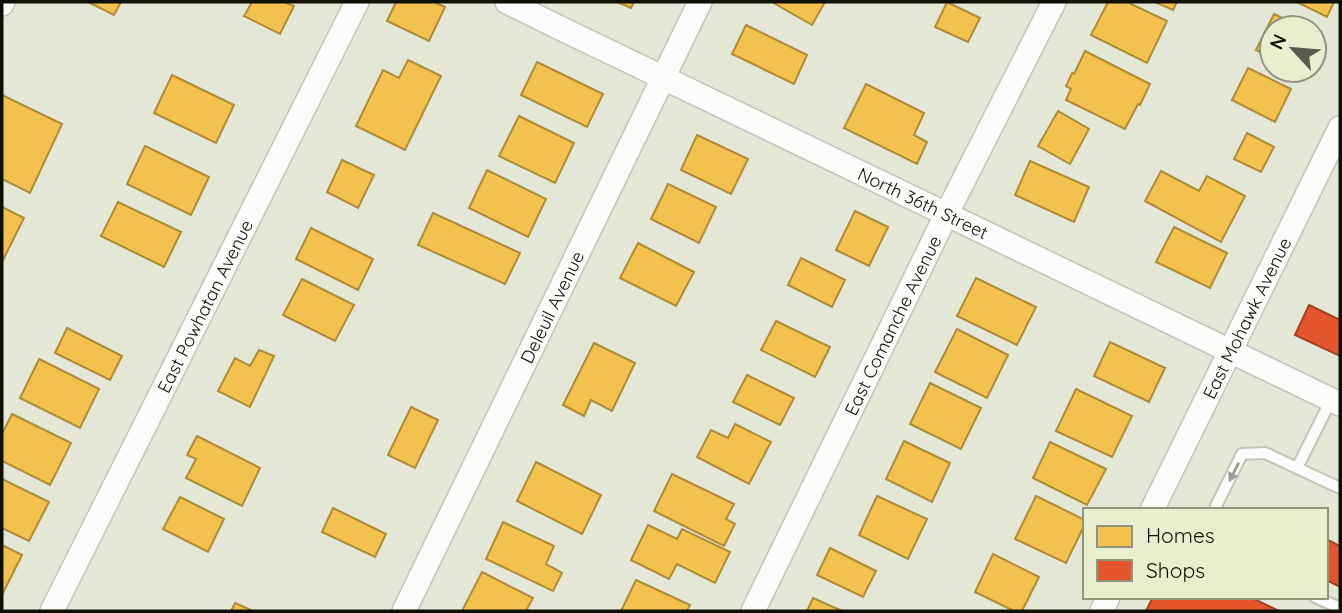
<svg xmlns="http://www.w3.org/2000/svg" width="1342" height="613" font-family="Quicksand,sans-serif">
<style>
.homes{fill:#f2c14e;stroke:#ae8c38;stroke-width:2}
.shops{fill:#e4572e;stroke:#a44222;stroke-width:2}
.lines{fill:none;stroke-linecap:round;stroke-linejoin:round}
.service-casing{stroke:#c3c5b7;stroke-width:14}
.minor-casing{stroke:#c3c5b7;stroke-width:26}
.service{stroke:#fbfbf9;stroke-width:10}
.minor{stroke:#fbfbf9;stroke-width:23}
.oneway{fill:#9c9d98}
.labels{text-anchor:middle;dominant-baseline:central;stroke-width:7;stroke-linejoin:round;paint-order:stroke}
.street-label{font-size:18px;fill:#0e1006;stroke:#e9eece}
</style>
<rect width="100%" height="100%" fill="#e4e7d5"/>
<path class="homes" d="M88,2H121L114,15Z
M252,2H284L294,6L280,34L244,16Z
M396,2H434L445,7L429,41L387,21Z
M617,2H634L631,8Z
M772,2H825L812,25Z
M947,2L980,18L968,42L935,27Z
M1108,2H1127L1167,21L1147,63L1091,35Z
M1155,2H1177L1173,10Z
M1297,2H1334L1327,17Z
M1274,14L1303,28H1272V58L1256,50Z
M746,25L807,55L794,84L732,54Z
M1085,51L1150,84L1140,105L1138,104L1125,129L1066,100L1071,89L1066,86L1072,73L1074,74Z
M408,60L441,76L405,150L356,126L383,70L399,78Z
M537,62L603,94L587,127L521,95Z
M1248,68L1291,89L1275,122L1232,100Z
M172,75L234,105L216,143L154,113Z
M866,84L924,113L914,135L927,142L917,164L844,128Z
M2,95L62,124L30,193L2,179Z
M1058,111L1089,129L1070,164L1038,146Z
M519,116L574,143L555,183L499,156Z
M1247,133L1274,147L1261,172L1234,159Z
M697,135L748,159L731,194L681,170Z
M145,146L209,177L191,215L127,184Z
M342,160L374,175L358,208L327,192Z
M1030,161L1089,187L1074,222L1015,195Z
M487,170L546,199L528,237L469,208Z
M1161,171L1199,191L1207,176L1245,196L1221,242L1145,201Z
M668,184L716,207L699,243L651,219Z
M118,202L181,232L164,267L101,236Z
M2,207L24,218L2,262Z
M855,211L888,227L869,266L836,250Z
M433,213L520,253L505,284L418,245Z
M1174,227L1227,253L1210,288L1156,262Z
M311,228L373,259L358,290L296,259Z
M638,243L694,272L676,306L620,278Z
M801,258L845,280L832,307L788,285Z
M976,278L1036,307L1017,345L957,316Z
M302,279L354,305L335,341L283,315Z
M776,321L830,347L815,377L761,350Z
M67,328L122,356L110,380L55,353Z
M957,329L1008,355L987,398L935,372Z
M1110,342L1165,368L1149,402L1094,376Z
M594,343L635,363L612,411L591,400L584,416L563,405Z
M259,350L274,356L250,407L218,391L235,358L250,366Z
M39,359L99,389L80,428L20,398Z
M747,375L794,398L780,425L733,402Z
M930,383L981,408L961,449L910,424Z
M1076,389L1132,416L1112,457L1056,431Z
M411,407L438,420L415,468L388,455Z
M12,414L71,443L50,485L2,461V434Z
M735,424L771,442L749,484L697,457L711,430L728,438Z
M197,436L260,468L242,506L186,478L196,459L187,455Z
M904,441L950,463L932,502L886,479Z
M1050,442L1106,469L1087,505L1033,478Z
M536,462L601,495L582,534L517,501Z
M672,474L734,504L726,519L735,524L724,546L654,511Z
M2,479L49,502L29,541L2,528Z
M877,496L927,519L908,559L859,535Z
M1036,496L1085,520V524L1066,563L1015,539Z
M180,497L224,519L208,552L163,529Z
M333,508L386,534L375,557L322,532Z
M503,522L554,546L546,564L562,573L553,591L486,559Z
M648,525L677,539L682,529L730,552L715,583L677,564L669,579L631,560Z
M2,545L22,555L2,595Z
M830,548L876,571L863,597L817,575Z
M993,554L1039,577L1022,611H1014L975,592Z
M482,572L533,598L526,611H462Z
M636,580L690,605L687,611H621Z
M813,598L842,611H807Z
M235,603L253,611H231Z"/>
<path class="shops" d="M1309,305L1340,320V356L1295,335Z
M1326,539L1340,546V587L1326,580Z
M1153,597H1250L1279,611H1146Z"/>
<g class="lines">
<defs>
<path id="service" d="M1331,400L1297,468L1340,488
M1216,510V506L1242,454L1265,453L1297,468
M1315,597L1340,608"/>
<g id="minor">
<path id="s1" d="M507,2C784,138 1064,268 1340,404"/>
<path d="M2,4L3,2"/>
<path id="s2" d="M1152,510L1340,128"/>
<path id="s3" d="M52,611L357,2"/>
<path id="s4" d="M404,611L700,2"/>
<path id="s5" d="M753,611L947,213L1054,2"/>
<path d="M1102,611L1108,597"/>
</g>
</defs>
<use href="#service" class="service-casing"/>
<use href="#minor" class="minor-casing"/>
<use href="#service" class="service"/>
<use href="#minor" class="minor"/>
</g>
<defs><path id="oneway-solid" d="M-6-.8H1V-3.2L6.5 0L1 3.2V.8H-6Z" transform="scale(1.75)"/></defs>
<use class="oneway" href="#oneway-solid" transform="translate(1234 472) rotate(117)"/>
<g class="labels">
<g class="street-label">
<text stroke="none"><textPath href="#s1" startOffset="462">North 36th Street</textPath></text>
<text stroke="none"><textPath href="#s3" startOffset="341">East Powhatan Avenue</textPath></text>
<text stroke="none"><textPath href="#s4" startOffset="338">Deleuil Avenue</textPath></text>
<text stroke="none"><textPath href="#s2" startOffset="214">East Mohawk Avenue</textPath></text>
<text stroke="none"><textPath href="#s5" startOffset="318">East Comanche Avenue</textPath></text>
</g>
</g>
<rect width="1342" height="613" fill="none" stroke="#0e1006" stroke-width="7"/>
<rect x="1083" y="508" width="245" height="91" fill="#e9eece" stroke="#91957e" stroke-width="2"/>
<rect x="1097" y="526" width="35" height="21" fill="#f2c14e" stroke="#91957e" stroke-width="2"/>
<text x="1146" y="543" font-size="21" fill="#0e1006">Homes</text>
<rect x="1097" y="560" width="35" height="21" fill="#e4572e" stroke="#91957e" stroke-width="2"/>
<text x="1146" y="578" font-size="21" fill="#0e1006">Shops</text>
<g transform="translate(1293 49) rotate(296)"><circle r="33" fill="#e9eece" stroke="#91957e" stroke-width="2"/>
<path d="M0-5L12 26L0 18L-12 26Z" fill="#595b4e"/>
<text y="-10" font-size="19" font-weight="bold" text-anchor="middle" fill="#0e1006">N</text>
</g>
</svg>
